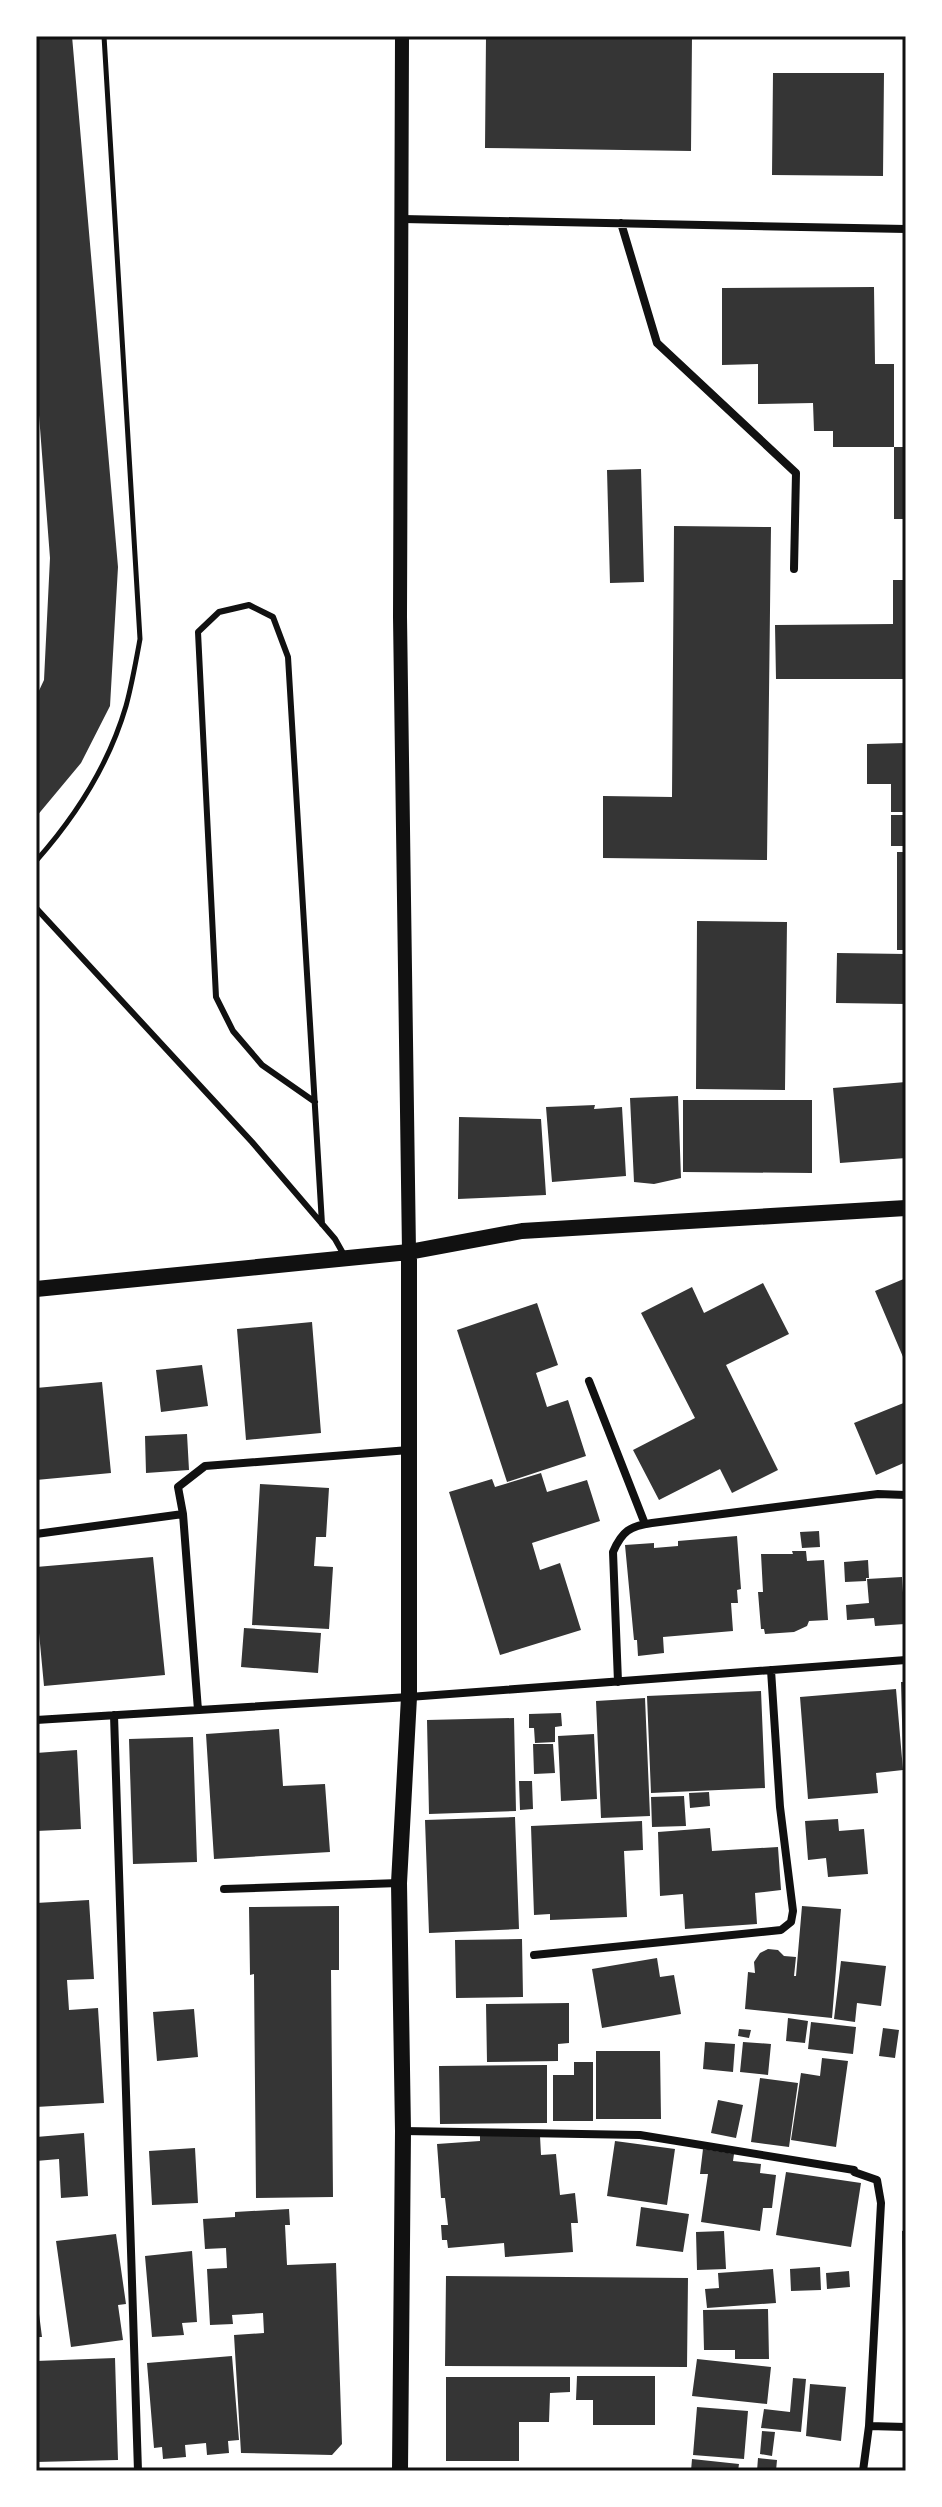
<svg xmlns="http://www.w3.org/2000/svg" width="942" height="2507" font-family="Cabin,sans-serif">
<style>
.building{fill:#353535}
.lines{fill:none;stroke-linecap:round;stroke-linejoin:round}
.path{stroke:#111;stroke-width:5}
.service{stroke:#111;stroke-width:6}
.minor{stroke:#111;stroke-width:8}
.tertiary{stroke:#111;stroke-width:14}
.secondary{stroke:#111;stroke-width:16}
.neatline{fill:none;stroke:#111;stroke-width:3}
</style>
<rect width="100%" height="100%" fill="#fff"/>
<path class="building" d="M36,36H72L118,567L110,706L81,763L36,817V697L44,680L50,558L36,376Z
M486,36H692L691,151L485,148Z
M773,73H884L883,176L772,175Z
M874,287L875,364H894V447H906V519H894V447H833V431H814L813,403L758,404V364L722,365V288Z
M641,469L644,582L610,583L607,470Z
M674,526L771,527L767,860L603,858V796L672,797Z
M893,580H906V679H776L775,625L893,624Z
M906,743V812H891V784H867V744Z
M891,815H906V846H891Z
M897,852H906V950H897Z
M697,921L787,922L785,1090L696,1089Z
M837,953L906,954V1004L836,1003Z
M906,1082V1158L840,1163L833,1088Z
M678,1096L681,1178L654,1184L634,1182L630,1098Z
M683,1100H812V1173L683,1172Z
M595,1105L594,1109L622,1107L626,1176L552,1182L546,1107Z
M459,1117L541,1119L546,1195L458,1199Z
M906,1278V1364L875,1291Z
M763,1283L789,1334L726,1365L778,1470L732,1493L720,1469L659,1500L633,1450L695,1418L641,1313L692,1287L704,1313Z
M537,1303L558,1365L536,1373L547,1407L568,1400L586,1456L507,1482L457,1330Z
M312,1322L321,1433L246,1440L237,1329Z
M202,1365L208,1406L161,1412L156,1370Z
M102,1382L111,1473L36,1480V1388Z
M906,1402V1462L876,1475L854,1423Z
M187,1434L189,1470L146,1473L145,1436Z
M541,1473L547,1492L587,1480L600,1521L532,1543L540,1570L560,1563L581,1630L500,1655L449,1492L492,1479L495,1487Z
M260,1484L329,1488L326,1537H316L314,1566L333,1567L329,1629L252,1625Z
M819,1531L820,1547L802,1548L800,1532Z
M737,1536L741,1589L737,1590L738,1603H731L733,1631L663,1637L664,1653L638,1656L637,1640H634L625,1545L654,1543V1548L678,1546V1541Z
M792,1551H806L807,1561L824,1560L828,1620L809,1621L807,1626L794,1632L765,1634L764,1629H761L758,1592H763L761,1554H793Z
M153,1557L165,1675L44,1686L36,1601V1567Z
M868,1560L869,1578H866V1581L845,1582L844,1562Z
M902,1577L905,1624L875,1626L874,1618L847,1620L846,1605L869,1603L867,1579Z
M244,1628L321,1633L318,1673L241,1667Z
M901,1682H906V1757H903Z
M896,1689L903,1770L876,1773L878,1793L808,1799L800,1697Z
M761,1691L765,1788L651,1793L647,1696Z
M645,1698L650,1816L601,1818L596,1701Z
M561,1713L562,1726L555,1727V1742L535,1743L534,1728H529V1714Z
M514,1718L516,1811L429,1814L427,1720Z
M279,1729L283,1786L325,1784L330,1852L214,1859L206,1734Z
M594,1734L597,1799L561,1801L558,1736Z
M193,1737L197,1862L133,1864L129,1739Z
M533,1744H553L555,1773L534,1774Z
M77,1750L81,1829L36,1831V1753Z
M519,1781H532L533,1809L520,1810Z
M709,1792L710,1806L690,1808L689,1793Z
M684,1796L686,1826L652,1827L651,1797Z
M515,1817L519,1929L429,1933L425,1820Z
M838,1819L839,1831L864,1829L868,1874L828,1877L826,1858L808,1860L805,1821Z
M642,1821L643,1850L624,1851L627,1917L550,1920V1914L534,1915L531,1826Z
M710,1828L712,1851L778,1847L781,1890L755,1893L757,1924L685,1929L683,1894L660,1896L658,1832Z
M89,1900L94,1979L67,1980L69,2010L98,2008L104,2103L36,2107V1903Z
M339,1906V1970H331L333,2197L256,2198L254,1974L250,1975L249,1907Z
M802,1906L841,1909L832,2018L745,2009L748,1972L755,1973L754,1962L760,1953L768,1949L778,1950L784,1956L796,1957L794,1976H796Z
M522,1939L523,1997L456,1998L455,1940Z
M657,1958L660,1977L674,1975L681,2014L602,2028L592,1969Z
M841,1961L886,1966L881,2006L857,2003L855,2022L834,2019Z
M569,2003V2043L558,2044V2061L487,2062L486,2004Z
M194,2009L198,2057L157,2061L153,2012Z
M788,2018L808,2021L805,2043L786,2041Z
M811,2022L856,2027L853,2054L808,2049Z
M883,2028L899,2030L895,2058L879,2056Z
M739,2029L751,2030L749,2038L738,2036Z
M705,2042L735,2044L733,2072L703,2069Z
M743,2042L771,2044L768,2075L740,2072Z
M596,2051H660L661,2119H596Z
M822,2058L848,2061L836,2147L791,2140L801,2073L820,2076Z
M574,2062H593V2121H553V2075H574Z
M547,2065V2123L440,2124L439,2066Z
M760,2078L798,2083L789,2147L751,2142Z
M718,2100L743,2105L736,2138L711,2133Z
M84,2133L88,2196L61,2198L59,2159L36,2161V2137Z
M480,2135L540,2136L541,2155L556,2154L560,2195L575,2193L578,2223H571L573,2252L505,2257L504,2243L448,2248L447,2240H442L441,2225H448L445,2198H441L437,2144L480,2141Z
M615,2141L675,2149L667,2205L607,2196Z
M195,2148L198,2203L152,2205L149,2151Z
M703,2149L734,2154L733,2161L761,2164L760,2173L776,2175L772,2208H763L760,2231L701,2222L708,2174H700Z
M786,2172L861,2183L851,2247L776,2235Z
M641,2207L689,2214L683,2252L636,2246Z
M289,2209L290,2225H285L287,2265L336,2263L342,2444L332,2455L241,2453L234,2335L264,2333L263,2313L232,2315L233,2324L210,2325L207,2269L227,2268L226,2248L205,2249L203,2219L235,2217V2212Z
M906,2230V2328H903L902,2231Z
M724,2231L726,2269L697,2270L696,2232Z
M116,2234L126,2304L118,2305L123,2340L71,2347L56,2241Z
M192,2251L197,2322L182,2323L184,2335L152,2337L145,2256Z
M820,2267L821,2290L791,2291L790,2269Z
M773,2269L776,2303L707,2308L705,2289L719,2288L718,2273Z
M849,2271L850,2287L827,2289L826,2273Z
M446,2276L688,2278L687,2367L445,2366Z
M36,2306H38L42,2337H36Z
M768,2309L769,2359H735V2350H704L703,2310Z
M232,2356L239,2440L228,2441L229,2453L207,2455L206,2443L185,2445L186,2457L163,2459L162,2447L154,2448L147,2363Z
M115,2358L118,2460L36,2462V2361Z
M697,2359L771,2367L767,2404L692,2396Z
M577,2376H655V2425H593V2400H576Z
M446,2377H570V2392L550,2393L549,2422H519V2461H446Z
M793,2378L806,2379L801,2432L761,2428L764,2409L790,2412Z
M810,2384L846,2387L841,2441L806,2436Z
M697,2407L748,2411L744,2459L693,2455Z
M762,2431L775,2432L772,2456L760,2454Z
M758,2458L777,2460L776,2471H757Z
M692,2459L739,2464L738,2471H691Z"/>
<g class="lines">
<path class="path" d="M36,861C76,816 109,764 126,706C132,684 136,661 140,639L104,36"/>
<path class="service" d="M36,908L252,1142L335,1239L344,1255
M315,1102L262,1065L233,1031L216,997L198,632L219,612L249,605L273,617L288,657L322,1224"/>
<path class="minor" d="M403,219L906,229
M621,223L657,343L796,473L794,569
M589,1381L645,1524
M36,1534L183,1514
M618,1682L613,1552C622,1531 630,1526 652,1523L878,1494L906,1495
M198,1710L183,1514L178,1487L205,1466L409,1450
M114,1715L138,2471
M36,1720L409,1697L906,1660
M224,1889L399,1883
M534,1955L781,1930L791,1922L793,1911L780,1807L771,1670
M403,2131L640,2135L854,2170V2172L877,2180L881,2203L869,2426L863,2471
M869,2426L906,2427"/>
<path class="tertiary" d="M402,36L400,617L409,1252"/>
<path class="secondary" d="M36,1289L409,1252L522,1231L906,1208
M400,2471L403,2131L399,1883L409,1697V1252"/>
</g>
<rect width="942" height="2507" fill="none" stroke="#ffffff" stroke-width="76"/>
<rect x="38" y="38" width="866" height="2431" class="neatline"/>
</svg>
